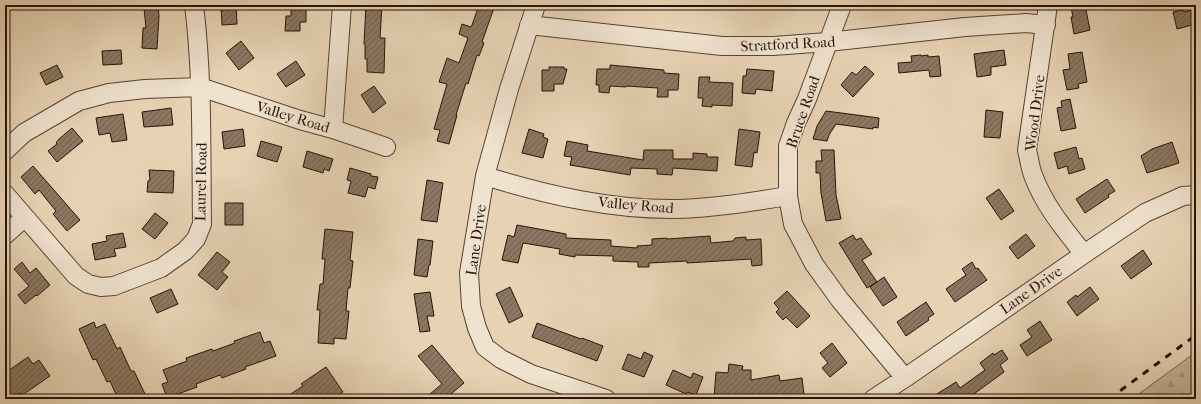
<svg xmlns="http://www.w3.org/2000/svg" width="1201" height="404" font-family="'IM FELL French Canon',serif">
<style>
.forest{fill:url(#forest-firs);stroke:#766250}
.building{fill:url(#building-hatch);stroke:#271308}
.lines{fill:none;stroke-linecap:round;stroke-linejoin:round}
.minor-casing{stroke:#574333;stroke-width:20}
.minor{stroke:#efe2ce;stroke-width:18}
.rail{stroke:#271308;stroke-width:3;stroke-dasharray:7 7;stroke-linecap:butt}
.labels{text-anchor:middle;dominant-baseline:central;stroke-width:3;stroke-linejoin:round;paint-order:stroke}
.street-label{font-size:15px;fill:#271308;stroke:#efe2ce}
</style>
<defs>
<pattern id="forest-firs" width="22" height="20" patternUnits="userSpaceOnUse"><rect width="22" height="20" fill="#c6b297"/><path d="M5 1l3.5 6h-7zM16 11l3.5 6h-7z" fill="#aa9881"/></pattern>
<pattern id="building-hatch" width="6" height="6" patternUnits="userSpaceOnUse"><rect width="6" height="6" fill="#8b7761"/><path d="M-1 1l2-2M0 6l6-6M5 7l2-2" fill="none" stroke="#72604e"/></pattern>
</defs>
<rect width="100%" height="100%" fill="#e7d3b4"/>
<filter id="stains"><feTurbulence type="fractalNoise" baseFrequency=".005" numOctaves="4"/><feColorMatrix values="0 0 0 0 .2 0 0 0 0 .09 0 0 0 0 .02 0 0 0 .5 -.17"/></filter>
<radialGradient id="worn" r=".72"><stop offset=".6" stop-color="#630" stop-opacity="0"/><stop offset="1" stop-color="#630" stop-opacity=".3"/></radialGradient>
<path class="forest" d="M1196,352V399H1132Z"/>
<path class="building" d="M221,5H236L237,24L222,25Z
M291,5H306V22H300V31H285L286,16H291Z
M366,5H382L380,38H385L384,73L367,72V59H365V44H364Z
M479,5H495L482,42L484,43L479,56L477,55L468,84L466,83L456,115H457L449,144L437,141L440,130L434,129L447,84L439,82L447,58L459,63L468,38L459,34L462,24L471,27L472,25Z
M1081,5H1085L1090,30L1074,34L1071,17H1073L1071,7Z
M158,6L159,16L157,49L142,48L143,28H146L144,8Z
M1196,9V24L1177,29L1173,12L1183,10L1184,12Z
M241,41L254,58L239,70L226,53Z
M121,50L122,64L103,65L102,51Z
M1004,50L1006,65L991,67V75L977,77L974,54Z
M1082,52L1087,82L1078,84L1079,88L1067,90L1063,70L1070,69L1068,54Z
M921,55V56L928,55V57L939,56L941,76L930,77L929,70L899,73L898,63L912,62L911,56Z
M296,61L305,75L286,87L277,74Z
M57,65L63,77L46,85L40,73Z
M610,65L664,70V73L679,74L678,90H668V97H657L658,88L626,86V87L610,86L609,93L599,92V85H596L597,69H610Z
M865,66L874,74L853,97L841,85L852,72L856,75Z
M549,67H564V69H567L563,84H554V91H542V70H549Z
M747,69L774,71L772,91L756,89L755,94L742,93L743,76H746Z
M699,77H710L709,82L733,83L732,106L712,105V107L702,106L703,98H698Z
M374,86L386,103L373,113L361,95Z
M1070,99L1076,128L1061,131L1057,108L1062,107L1061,101Z
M171,108L173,125L144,127L142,112Z
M986,110L1003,112L1000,138L984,137Z
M826,111L879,118L878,128L873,127V129L836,124L829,135L827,141L813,139L817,126Z
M123,114L127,140L112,142L110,133L99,135L96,118Z
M72,128L83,141L57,162L48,151L57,144L56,143L59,139Z
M243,129L245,146L224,149L222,132Z
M529,129L544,134L543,137L548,139L543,158L522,153Z
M739,129L760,132L757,153L754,152L752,167L735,165Z
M261,141L282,147L277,162L257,156Z
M567,141L588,145L587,151L643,160L644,150H673V159H693V153L707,154V157H718L717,171L673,168L672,175L657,174V169L631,168L630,175L570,165L572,157L564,156Z
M1172,142L1179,163L1147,173L1141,156L1152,149Z
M1076,147L1079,159L1082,158L1085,169L1069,174L1067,166L1058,169L1054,153Z
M821,150H834L836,195L841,219L826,221L821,193L820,173H816V161H822Z
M307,151L333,159L329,171L324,169L323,173L303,167Z
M33,166L80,220L67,231L53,214L56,211L39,190L35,194L21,177Z
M350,168L371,174V176L378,177L375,189L368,187L365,197L348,193L351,181L347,180Z
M149,170L174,171L173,193L147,192L148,181L150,180Z
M1107,179L1115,191L1108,195L1109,197L1085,213L1076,199Z
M427,180L443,183L437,222L421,220Z
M999,189L1014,211L1001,220L986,198Z
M225,203H243V225H225Z
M155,213L168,223L155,239L142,229Z
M517,225L566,234V238L611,240V246L637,248V246L652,245V239L667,238V239L710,236L711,243L733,241L735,238L746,237V240L761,239L762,265L752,266L751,259L687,263V261L649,263V267H638V262L613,261V256L575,255V257L559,254L560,249L523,243L518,263L502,260L508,235L514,237Z
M325,229L353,232L350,260L353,261L350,288H348L346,311H349L346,339L334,338V344L318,343L320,310H317L320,284H323L325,259H322Z
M123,233L126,247L114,249L116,256L95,260L92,244L107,241L106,236Z
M1026,234L1035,246L1018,259L1009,247Z
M853,235L856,240L861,238L872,254L862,260L877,282L867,288L839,243Z
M418,239L433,241L430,265H429L427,277L414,275Z
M1143,250L1152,264L1131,279L1121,266Z
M217,252L230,262L222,272L228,277L217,290L198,275Z
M22,262L30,273L36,268L50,285L37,296L36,295L25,304L18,295L29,286L14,269Z
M972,262L976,269L978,268L987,280L955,302L946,289L966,275L962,269Z
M884,277L897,297L883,306L870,287Z
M510,287L523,316L509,323L496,294Z
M1090,287L1099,299L1077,316L1067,302L1076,295L1077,297Z
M171,289L178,304L157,313L150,298Z
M787,291L810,316L797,328L786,317L783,320L776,312L779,309L774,303Z
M430,292L434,316H427L430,331L420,332L414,294Z
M926,302L934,314L928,318L929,320L906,336L897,322Z
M1040,321L1052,340L1027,356L1020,345L1032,337L1027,330Z
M94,322L96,328L105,324L117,349L120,347L131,371H134L145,394L135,399H118L110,381L107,382L96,359L93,360L79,329Z
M537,323L581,339L582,338L603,346L597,361L532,337Z
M260,332L264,343L270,341L276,356L245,367L246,369L222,378L220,375L196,384L197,387L167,398L162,384L168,382L163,370L187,361L186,358L212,349L213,351L235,343L234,341Z
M832,343L847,363L830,377L822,368L828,363L820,353Z
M432,345L464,383L445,399H424L442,384L418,356Z
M1002,350L1008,359L1000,365L1004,372L967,399H929L956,382L960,388L985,370L980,363L993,353L994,355Z
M644,352L653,356L644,377L622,369L628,354L641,359Z
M28,357L33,364L39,360L50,376L21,396L19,393L11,399H5V373Z
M729,364L743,366L742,370H751V380L779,375L780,381L802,378L804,395L774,399H731L714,398L716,372L728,373Z
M326,367L343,392L332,399H283L303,386L301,384Z
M673,370L691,378L693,373L703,377L696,395L687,392L686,394L666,385Z"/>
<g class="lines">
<defs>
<path id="minor" d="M536,5L509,89L485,176L469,273L471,306L477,328L485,347L501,359L531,374L606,399
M842,5L807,99L796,123L788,146V196L793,224L814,264L840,300L905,378
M1048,5L1027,150C1029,158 1030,167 1033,175C1044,205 1064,229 1084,254
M529,25L722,46H773L828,42L965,27L1026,23L1046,25
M333,129L342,5
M5,151L24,133L79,101L109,93L145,89L200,87L300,120L333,129L386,147
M485,176C547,195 612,210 677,209C714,208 751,202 788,196
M5,194L76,276L88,284L101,287L114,286L161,268L185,251L196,239L202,224C201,151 203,78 194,5
M5,235L24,218
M873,399L905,378L1084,254L1145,213L1183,196L1196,195"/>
</defs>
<use href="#minor" class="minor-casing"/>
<use href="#minor" class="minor"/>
<path class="rail" d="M1109,399L1196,335"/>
</g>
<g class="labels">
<g class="street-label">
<text transform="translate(788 44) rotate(-3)">Stratford Road</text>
<text transform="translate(803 112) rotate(-71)">Bruce Road</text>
<text transform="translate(1035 113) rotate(-83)">Wood Drive</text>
<text transform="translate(293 117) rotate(17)">Valley Road</text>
<text transform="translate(201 182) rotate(-89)">Laurel Road</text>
<text transform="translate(636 205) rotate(5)">Valley Road</text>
<text transform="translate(476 240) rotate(-82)">Lane Drive</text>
<text transform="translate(1031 290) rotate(-35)">Lane Drive</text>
</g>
</g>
<rect width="1201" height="404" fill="none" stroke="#e7d3b4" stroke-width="20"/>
<rect x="6" y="6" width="1189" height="392" fill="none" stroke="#271308" stroke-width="2"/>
<rect x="10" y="10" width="1181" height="384" fill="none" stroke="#271308"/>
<rect width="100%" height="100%" filter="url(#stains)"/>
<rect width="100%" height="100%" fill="url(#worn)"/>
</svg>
